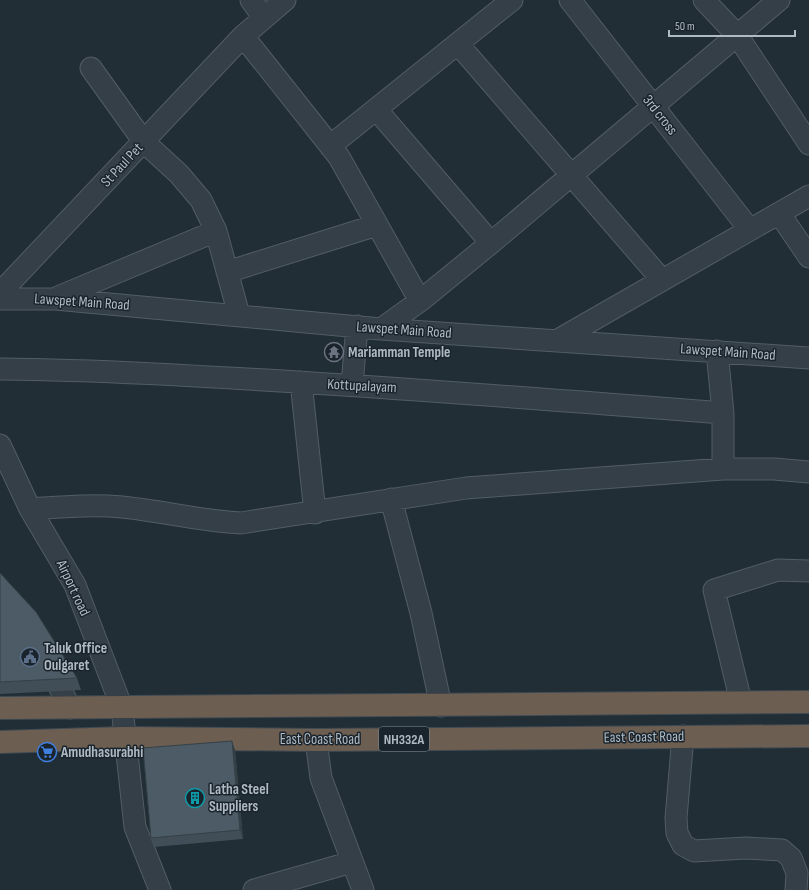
<svg xmlns="http://www.w3.org/2000/svg" width="809" height="890" font-family="'Sofia Sans Condensed',sans-serif">
<style>
.lines{fill:none;stroke-linecap:round;stroke-linejoin:round}
.minor-casing{stroke:#525d65;stroke-width:23}
.highway-casing{stroke:#3f4a52;stroke-width:24}
.minor{stroke:#353f47;stroke-width:21}
.highway{stroke:#6d5e52;stroke-width:22}
.wall{fill:#414e57}
.shaded-wall{fill:#354047}
.building{fill:#4c5b65;stroke:#354047}
.labels{text-anchor:middle;dominant-baseline:central;stroke-width:3;stroke-linejoin:round;paint-order:stroke}
.shield{fill:#1a242c;stroke:#828d96;stroke-width:1}
.shield-label{font-size:14px;font-weight:bold;fill:#afbac4}
.street-label{font-size:15px;fill:#afbac4;stroke:#1a242c}
.poi-label{font-size:15px;font-weight:bold;fill:#afbac4;stroke:#1a242c;text-anchor:start}
</style>
<rect width="100%" height="100%" fill="#212e36"/>
<g class="lines">
<defs>
<path id="minor" d="M251,0L264,18
M570,0L750,230
M704,0L737,35L809,144
M243,36L339,157L420,301
M458,44L662,280
M91,68L144,142L179,174L201,200L216,231L239,315
M376,109L491,243
M330,146L512,0
M779,213L809,257
M227,272L377,225
M0,293L243,36L285,0
M58,297L216,231
M0,299H55L381,329L809,358
M381,329L420,301L491,243L779,0
M558,340L809,196
M717,351L723,413V469
M0,369C100,370 199,376 298,382C440,391 582,402 723,413
M301,382L315,513
M352,385L357,326
M0,445L30,509L75,585L122,708L135,827L160,890
M391,499L421,613L441,706
M30,509C61,507 91,504 122,507C162,511 201,521 241,523L466,488L723,469H774L809,472
M49,666L70,708
M741,702L714,590L778,570L809,571
M683,736L676,818L677,833L683,845L694,851L746,848L782,850L791,858L797,873L796,890
M316,740L321,778L363,890
M254,890L352,862"/>
<path id="highway" d="M0,708L809,702
M0,742L124,738L316,740L809,736"/>
</defs>
<use href="#minor" class="minor-casing"/>
<use href="#highway" class="highway-casing"/>
<use href="#minor" class="minor"/>
<use href="#highway" class="highway"/>
</g>
<path class="wall" d="M0,573L77,678L81,690L0,694Z
M235,750L243,839L154,847L151,838Z"/>
<path class="shaded-wall" d="M232,741L235,750L243,839L240,830Z"/>
<path class="building" d="M0,573L36,612L77,678L0,682Z
M232,741L240,830L151,838L143,748Z"/>
<defs>
<symbol id="temple-ring" viewBox="-11 -11 22 22"><circle r="9.5" fill="#1a242c" stroke="#6b7280" stroke-width="1.5"/><path d="M0-6L5-2H3V0L6.5 2.5H4V6H1.5V3h-3V6H-4V2.5H-6.5L-3 0V-2H-5Z" fill="#6b7280"/></symbol>
<symbol id="civic-ring" viewBox="-11 -11 22 22"><circle r="9.5" fill="#1a242c" stroke="#5c6f8a" stroke-width="1.5"/><path d="M-.6-6.5H3V-4.5H.6V-3L4-1V1h2V6H-6V1h2V-1L-.6-3ZM-1.2 2.5V6h2.4V2.5Z" fill="#5c6f8a"/></symbol>
<symbol id="supermarket-ring" viewBox="-11 -11 22 22"><circle r="9.5" fill="#1a242c" stroke="#3f7fe0" stroke-width="1.5"/><path d="M-6-5.5h2.5l.6 2H6L4.5 2H-2.5L-4.4-4H-6ZM-1.5 3.2a1.3 1.3 0 1 0 .1 0ZM3 3.2a1.3 1.3 0 1 0 .1 0Z" fill="#3f7fe0"/></symbol>
<symbol id="building-ring" viewBox="-11 -11 22 22"><circle r="9.5" fill="#1a242c" stroke="#0f9aa8" stroke-width="1.5"/><path d="M-4-6H4V6H1V3H-1V6H-4ZM-2.5-4.3h1.7v1.8h-1.7ZM.8-4.3h1.7v1.8H.8ZM-2.5-1h1.7V.8h-1.7ZM.8-1h1.7V.8H.8Z" fill="#0f9aa8"/></symbol>
</defs>
<g fill-rule="evenodd">
<use href="#temple-ring" x="323" y="341" width="22" height="22"/>
<use href="#civic-ring" x="19" y="646" width="22" height="22"/>
<use href="#supermarket-ring" x="36" y="741" width="22" height="22"/>
<use href="#building-ring" x="184" y="787" width="22" height="22"/>
</g>
<g class="labels">
<rect class="shield" x="379" y="727" width="50" height="24" rx="3"/>
<g class="shield-label">
<text x="404" y="739">NH332A</text>
</g>
<g class="street-label">
<text transform="translate(660 115) rotate(52)">3rd cross</text>
<text transform="translate(122 165) rotate(-47)">St Paul Pet</text>
<text transform="translate(82 302) rotate(4)">Lawspet Main Road</text>
<text transform="translate(404 330) rotate(4)">Lawspet Main Road</text>
<text transform="translate(728 352) rotate(4)">Lawspet Main Road</text>
<text transform="translate(362 386) rotate(3)">Kottupalayam</text>
<text transform="translate(73 588) rotate(65)">Airport road</text>
<text transform="translate(644 737) rotate(-1)">East Coast Road</text>
<text x="320" y="739">East Coast Road</text>
</g>
<g class="poi-label">
<text x="348" y="352">Mariamman Temple</text>
<text x="44" y="648">Taluk Office<tspan x="44" dy="17">Oulgaret</tspan></text>
<text x="61" y="752">Amudhasurabhi</text>
<text x="209" y="789">Latha Steel<tspan x="209" dy="17">Suppliers</tspan></text>
</g>
</g>
<path d="M669 30v6h126v-6" fill="none" stroke="#afbac4" stroke-width="2"/>
<text x="675" y="30" font-size="12" fill="#afbac4" stroke="#1a242c" stroke-width="3" paint-order="stroke">50 m</text>
</svg>
